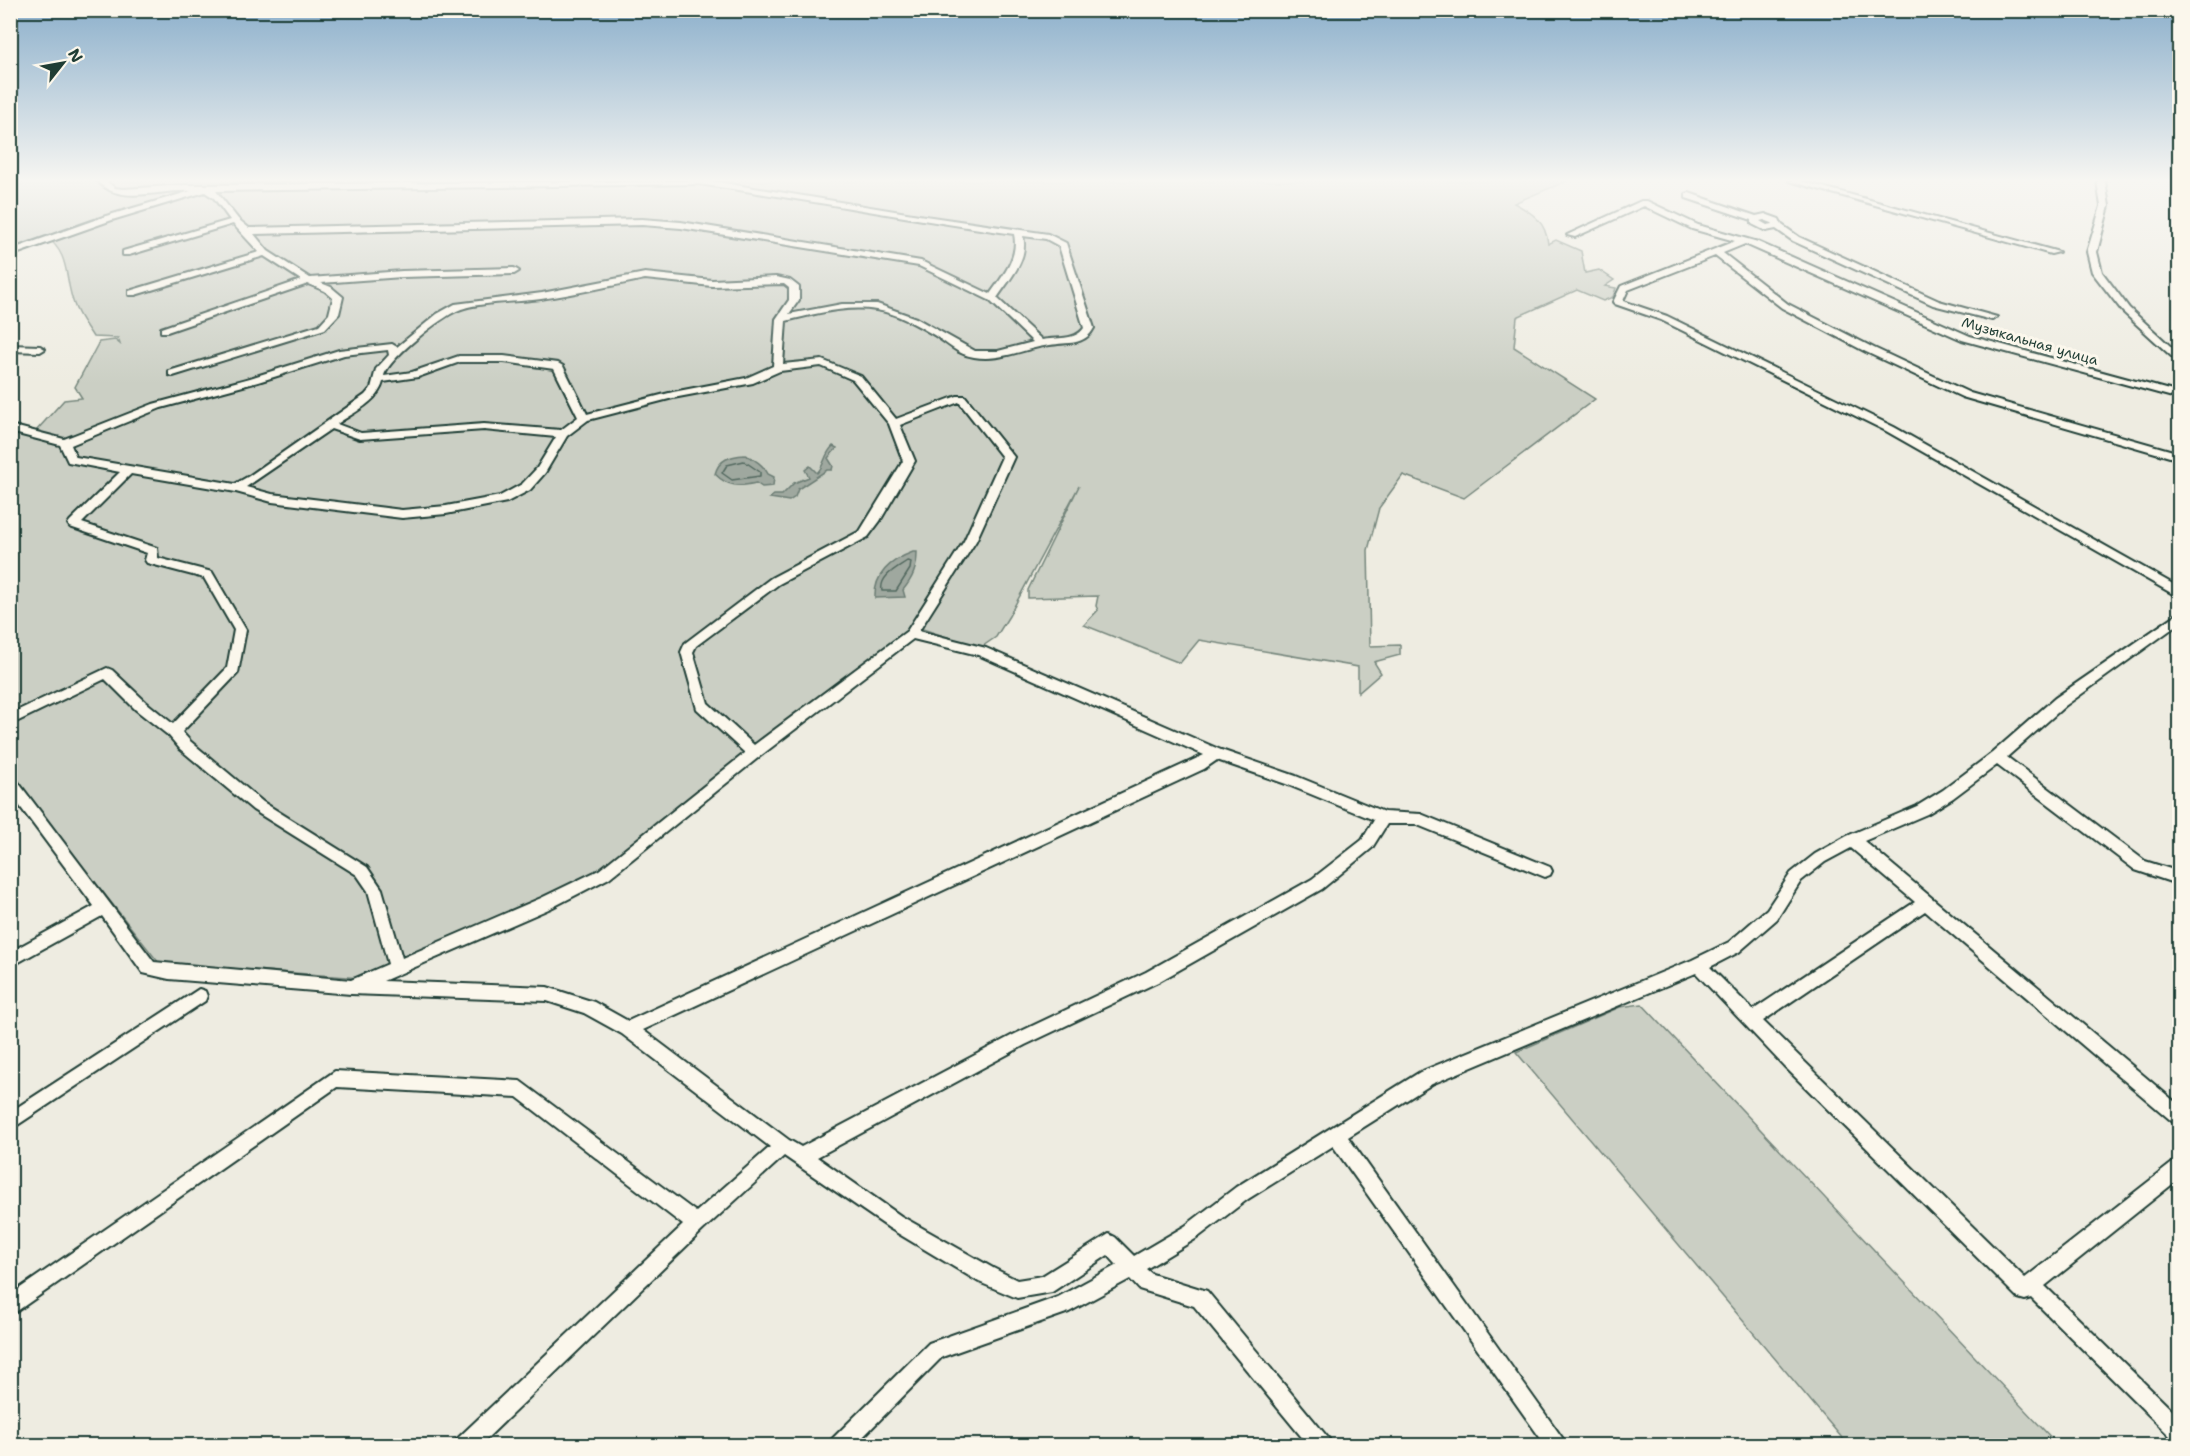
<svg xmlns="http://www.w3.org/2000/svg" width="2190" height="1456" font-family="'Shantell Sans',sans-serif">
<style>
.green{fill:#cbcfc4;stroke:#75867c;stroke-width:1.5}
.water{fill:#9fa89f;stroke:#6c7d74;stroke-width:1.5}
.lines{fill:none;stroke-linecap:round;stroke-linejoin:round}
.shore{stroke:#52685f;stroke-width:1.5}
.minor-casing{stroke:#1f3d34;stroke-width:4}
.minor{fill:#fbf7ec;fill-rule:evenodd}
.labels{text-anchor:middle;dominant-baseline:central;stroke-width:6;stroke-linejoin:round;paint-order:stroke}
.far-street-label{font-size:14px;fill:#1f3d34;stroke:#fbf7ec}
</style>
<rect width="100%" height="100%" fill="#eeece1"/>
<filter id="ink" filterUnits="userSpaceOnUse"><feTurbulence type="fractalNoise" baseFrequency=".0167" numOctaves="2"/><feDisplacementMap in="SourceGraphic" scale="12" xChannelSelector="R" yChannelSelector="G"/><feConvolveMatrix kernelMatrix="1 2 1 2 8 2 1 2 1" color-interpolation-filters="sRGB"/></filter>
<g filter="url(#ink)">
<path class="green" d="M24,181H1567L1514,203C1533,213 1546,222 1548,244L1556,240L1581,251L1585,273L1599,270L1614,280L1605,286L1616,288L1613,297L1603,301L1577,290L1517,317L1514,347L1595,399L1464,498L1403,475L1379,508L1368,550L1370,646L1400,645V655L1374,662L1381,673L1358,693V667L1199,640L1180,663L1084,625L1098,610L1096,606L1098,596L1028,598V590L1079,486L1009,616L996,637L980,648L923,629L608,871L361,978L159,963L30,800L11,771V431H36L64,400L82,398L75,387L99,342L115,340L120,344L118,338L93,337C87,327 78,316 74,304C64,278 71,254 45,236L11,248V194Z
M1642,1004L2058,1445H1848L1516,1052L1620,1007Z"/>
<path class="water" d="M833,446L837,448L828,458L833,466L832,470H827L798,489L795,497L789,501L770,498L774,495H782L794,483L809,477L805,470L810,466L817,473C825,465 824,454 833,446Z
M745,455C754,458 764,466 768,474L774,477L773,486L762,487L756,483C739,487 728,487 715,474C719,459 730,456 745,455Z
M913,552H917C917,568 913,578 903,590L905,597L875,598C874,574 891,560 913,552Z"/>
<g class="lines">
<path class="shore" d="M744,461L760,472V476L732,480L722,473L727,465Z
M907,561L911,562L910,569L896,591H882C879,576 897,568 907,561Z"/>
<defs>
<path id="minor" d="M97,181H106L115,188L123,189L185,185L712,181L925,216L1048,234L1066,243L1094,328C1085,346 1067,342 1050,345C1025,348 1000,362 974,357C958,355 947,343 934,335C917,325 896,313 876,310C846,305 815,314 786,321L783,364L822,360L861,376L896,419L957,396H965L1014,457L976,541L919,631L986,648L1221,750L1296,776L1384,812L1421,814L1550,867L1552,871L1550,875L1545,877L1415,824H1387L1372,848L1322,889L1158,982L1025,1045L817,1157L901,1216L993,1268L1017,1280L1042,1276L1109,1234L1115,1237L1134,1256L1185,1226L1236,1187L1420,1072L1692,960L1729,942L1767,909L1791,873L1815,854L1847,836L1917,806L1943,790L1992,753L2055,698L2180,612V623L2065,706L2007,757L2145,861L2180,872V885L2135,870L1997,765L1953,798L1927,814L1864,841L2180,1106V1125L2174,1123L1925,911L1763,1021L2025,1278L2180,1157V1178L2045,1286L2180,1418V1442L2173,1439L2031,1298L2025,1300L2018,1298L1784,1066L1696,973L1432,1084L1348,1137L1568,1446H1546L1333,1146L1248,1199L1197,1238L1146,1269L1152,1274L1207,1291L1329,1439L1332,1446H1309L1194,1306L1139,1289L1130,1279L1069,1312L942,1357L854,1446H829L832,1439L929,1343L1058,1297L1117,1265L1108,1255L1052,1292L1017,1298L979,1282L889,1228L784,1156L703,1230L479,1446H454L457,1439L683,1225L517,1097L337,1087L10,1316V1295L335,1071L520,1081L696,1212L770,1147L622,1034L584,1013L547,1001L351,994L169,979L143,973L102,916L10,967V952L94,906L10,793V777L15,778L154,962L351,980L388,964L368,891L357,875L253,810L180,749L169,736L136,710L105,679L10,725V714L107,668L112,670L146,702L173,724L227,668L234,630L204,578L147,563L145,560L147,553L70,527L68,524L70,521L120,472L68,462L60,445L10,432V425L64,439L153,404L250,378L339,350L392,344L397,347L437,314L455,304L542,293L645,273L712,280L776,277L790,280L799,287V300L789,314L842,304H877L916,318L975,351H998L1033,342L989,300L919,266L681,228L642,225L254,234L268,251L310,278L402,271L514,268L519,271L514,274L402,277L321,283L331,287L343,297L339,314L325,329L173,376L169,375V371L319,325L329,314L333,298L325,291L308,284L167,332H161V328L301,280L264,256L135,295H129V291L259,252L233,224L129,255H123V251L230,220L214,198L205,192L112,220L10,256V250L106,216L191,191C160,189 120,206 97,181ZM698,184C804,199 908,219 1014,234C1019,257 1003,276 990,294L921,261L681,222L642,219L249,228L238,219L216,191ZM1023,236L1046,239L1059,246L1084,328C1075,341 1056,337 1042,340L997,298C1009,280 1029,259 1023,236ZM645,279L712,286L784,284L789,288V300L776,319L773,366L746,378L673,392L587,414L563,366L558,363L504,356H459L412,372L384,376C389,358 441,317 459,310C476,302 520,302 541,299C576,294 610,286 645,279ZM388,350L389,355L376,369L371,388L365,395L249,476L235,484L76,457L71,445L161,408L258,382L344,355ZM460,362H504L554,369L578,417L561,430L484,424L361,433L337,424C353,413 378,402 383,382L418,377ZM821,366L853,380L889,424L903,461L860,531L771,578L685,643L681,652L697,709L745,753L599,870L541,898L402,958L382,889L367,867L263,802L190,741L182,732L238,673L246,630L212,572L158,558L157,548L82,523L131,474L236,492L272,502L402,518L446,514L507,502L530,490L545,473L567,436L588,420L673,398L753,383L780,371ZM959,402L1002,457L964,541L907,631L754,745L708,703L693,652L696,646L779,584L868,537L880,521L915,461L900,425ZM331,429L360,439L484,430L556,437L537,468L522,484L500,496L446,506L402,510L272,494L246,487ZM913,639L978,655L1204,755L628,1021L594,1002L547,987L383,981L551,908L609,878L759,757ZM1217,760L1286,784L1374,820L1362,840L1312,879L1146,972L1013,1035L801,1147L789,1140L643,1030L1204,769ZM1851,848L1915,902L1753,1010L1710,967L1739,952L1777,919L1801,881L1825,862Z
M1789,181H1801L2059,252L2051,254Z
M2097,181H2105L2109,206L2097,252L2102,272L2129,308L2180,355V364L2123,312L2092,272L2087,252L2101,206Z
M1689,193L1756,216L1765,214L1779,219L1782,225L1799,237L1939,301L1997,317L1992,320L1933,305L1793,241L1776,229L1766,231L1752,224V220L1686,198V194ZM1764,220L1772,223L1773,224L1767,225L1760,221Z
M1641,201H1647L1698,225L1758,242L1970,336L2180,393V399L1962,340L1745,244L1723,253L1788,304L1874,348L1970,393L2180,453V460L1962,397L1866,352L1782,308L1715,256L1628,290L1623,301L1667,316L1894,427L2180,588V598L1886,431L1661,320L1615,304L1613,302L1621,286L1735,241L1692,229L1644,206L1575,237L1567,235Z
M10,345L40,346L45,349L40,352L10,351Z
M199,989L205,991L207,996L205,1001L10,1130V1112Z"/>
</defs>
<use href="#minor" class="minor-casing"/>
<use href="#minor" class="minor"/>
</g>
</g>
<linearGradient id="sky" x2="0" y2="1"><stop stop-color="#8bafcb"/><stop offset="0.47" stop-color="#f7f6f2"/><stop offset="1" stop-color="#f7f6f2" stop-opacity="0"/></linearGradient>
<rect width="2190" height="384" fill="url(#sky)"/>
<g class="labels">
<g class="far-street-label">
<text transform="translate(2030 341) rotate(16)">Музыкальная улица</text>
</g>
</g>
<rect width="2190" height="1456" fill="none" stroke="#fbf7ec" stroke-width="36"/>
<rect x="18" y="18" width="2154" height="1420" fill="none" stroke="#1f3d34" stroke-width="2" filter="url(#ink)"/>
<g transform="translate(63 63) rotate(59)" stroke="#fbf7ec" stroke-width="4.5" paint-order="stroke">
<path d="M0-4.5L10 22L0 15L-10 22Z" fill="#1f3d34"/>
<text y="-9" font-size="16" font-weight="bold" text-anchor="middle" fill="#1f3d34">N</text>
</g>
</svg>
